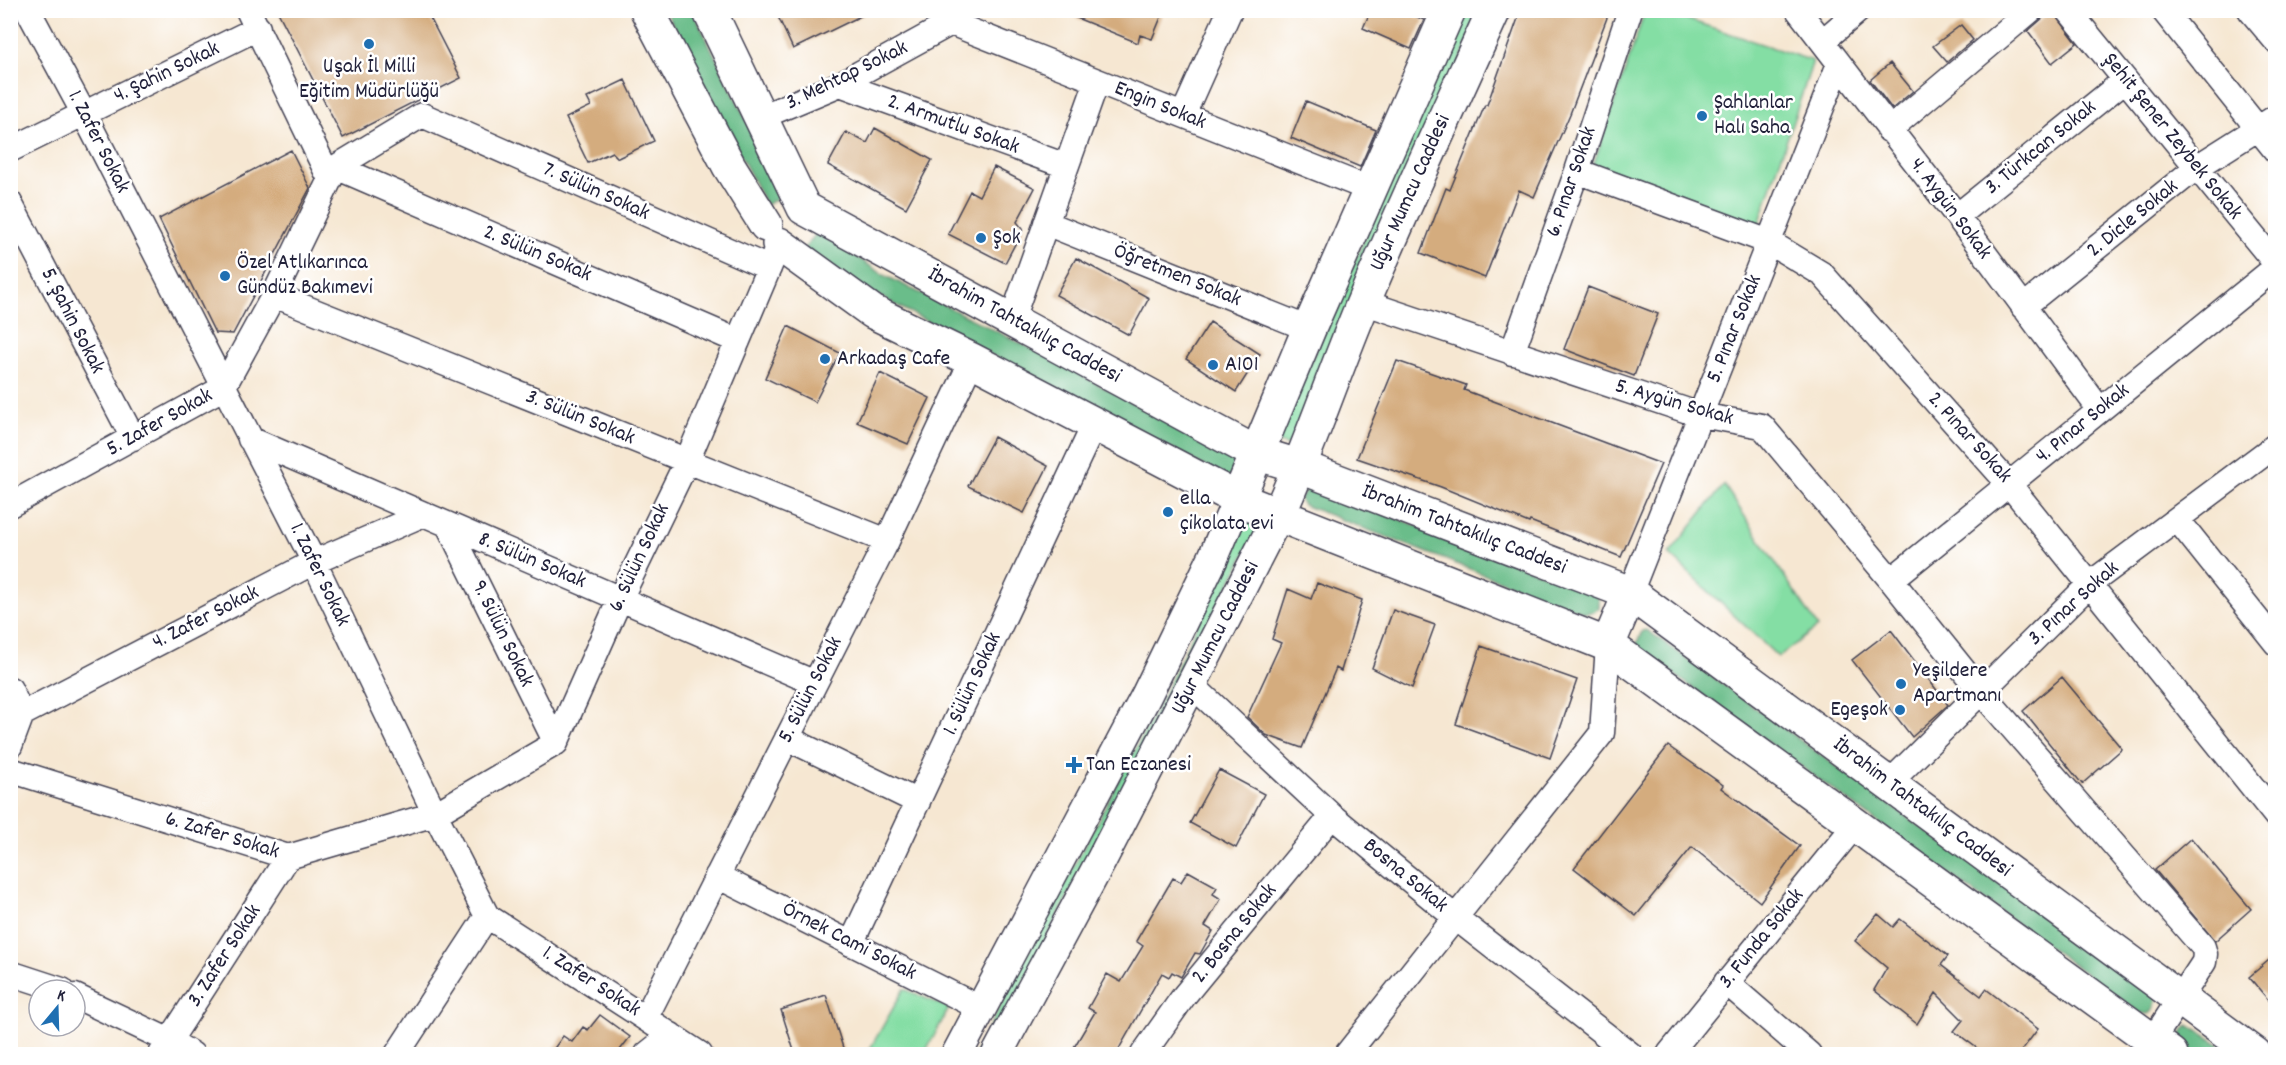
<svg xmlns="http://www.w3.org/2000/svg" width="2286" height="1065" font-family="Dekko,sans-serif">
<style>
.green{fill:#84dea4;stroke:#538070;stroke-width:1.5}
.forest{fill:#6bbd8a;stroke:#467062;stroke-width:1.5}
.building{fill:#d4ac7e}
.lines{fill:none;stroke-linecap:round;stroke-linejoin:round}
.minor-casing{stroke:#424052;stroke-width:27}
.tertiary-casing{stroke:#424052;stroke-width:33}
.secondary-casing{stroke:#424052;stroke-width:36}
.primary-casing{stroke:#424052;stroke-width:36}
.minor{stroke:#fff;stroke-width:24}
.tertiary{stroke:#fff;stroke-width:30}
.secondary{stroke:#fff;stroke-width:33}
.primary{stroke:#fff;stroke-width:33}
.poi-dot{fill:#1f6fb2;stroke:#fff;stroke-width:2}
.labels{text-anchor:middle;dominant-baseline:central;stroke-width:5;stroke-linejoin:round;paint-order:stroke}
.poi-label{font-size:22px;fill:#22223b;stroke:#fff;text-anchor:start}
.street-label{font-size:22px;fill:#22223b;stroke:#fff}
</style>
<rect width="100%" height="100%" fill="#fff"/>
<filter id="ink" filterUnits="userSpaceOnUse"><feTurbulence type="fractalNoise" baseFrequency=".0167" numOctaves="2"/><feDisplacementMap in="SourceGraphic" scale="12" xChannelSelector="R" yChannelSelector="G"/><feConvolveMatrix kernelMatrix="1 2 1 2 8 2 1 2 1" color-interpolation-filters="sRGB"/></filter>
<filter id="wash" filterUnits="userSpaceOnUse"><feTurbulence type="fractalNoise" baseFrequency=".008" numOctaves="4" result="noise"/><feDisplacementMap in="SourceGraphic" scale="24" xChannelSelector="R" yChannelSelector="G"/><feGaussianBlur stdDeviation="1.35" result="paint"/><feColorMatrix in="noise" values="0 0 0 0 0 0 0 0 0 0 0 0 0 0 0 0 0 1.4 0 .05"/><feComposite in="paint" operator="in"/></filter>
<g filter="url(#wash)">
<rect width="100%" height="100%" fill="#f6e7d2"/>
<path class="green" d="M1465,11H1481L1295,447L1275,442Z
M1645,11H1662L1813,61L1758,227L1591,172Z
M1724,485L1818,627L1778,657L1669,554Z
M1243,516L1260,525L986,1054H975L1163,697L1234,547Z
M904,989L949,1008L924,1054H867Z"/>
<path class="forest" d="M666,11H693L783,195L766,205Z
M818,231L884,275L1036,351L1239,460L1234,482L852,282L804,249Z
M1310,485L1595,594L1599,599V608L1593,612L1584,613L1303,505L1299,499Z
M1647,630L2157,997L2154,1010L2149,1014L2140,1013L1638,648L1637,643L1642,631Z
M2188,1025L2236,1054C2226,1054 2205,1057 2196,1054C2181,1050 2177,1035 2188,1025Z"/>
<g id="blocks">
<path class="building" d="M277,10H426L461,78L343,138Z
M775,10H873L793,49Z
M1057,10H1164L1152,39L1140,35L1138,43Z
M1371,10H1402L1424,20L1411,49L1363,28Z
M1521,10H1610L1570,114L1534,197L1519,190L1485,278L1421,253L1446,188L1450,190L1485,105H1487Z
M2052,10L2077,43L2052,63L2028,31Z
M1961,25L1973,40L1947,62L1933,46Z
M1890,63L1913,91L1892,109L1870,80Z
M625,80L654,141L618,158L612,152L588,163L566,118L591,106L587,98Z
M1306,101L1376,130L1360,167L1291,138Z
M875,128L932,160L906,208L828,165L846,132L867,143Z
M291,150L310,188L233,334L215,333L159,219Z
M994,167L1035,188L1017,222L1023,229L1005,263L948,234L970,191L979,196Z
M1076,258L1149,298L1129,335L1056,295Z
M1588,287L1658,314L1634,376L1564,349Z
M1210,322L1260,354L1236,392L1186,359Z
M788,326L840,353L815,402L765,378Z
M1397,361L1466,385L1464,390L1661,464L1621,557L1530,521L1529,523L1441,487L1357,458Z
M880,373L930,398L908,444L857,422Z
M994,437L1048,466L1024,513L968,486Z
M1317,583L1362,600L1341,671L1336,668L1302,748L1266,735L1247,717L1281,643L1272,639L1288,589L1311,599Z
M1393,610L1435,625L1412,688L1372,668Z
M1891,630L1948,705L1912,737L1852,660Z
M1481,646L1577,680L1550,758L1456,724Z
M2062,677L2122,749L2082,784L2023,711Z
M1668,746L1723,785L1721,788L1800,846L1760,902L1692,847L1636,916L1574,868Z
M1219,770L1264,794L1236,848L1190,823Z
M2191,838L2251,909L2215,941L2155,870Z
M1188,871L1217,887L1213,894L1221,899L1205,926L1213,931L1200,954L1195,953L1181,977L1172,972L1169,977L1162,973L1116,1054H1070L1095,1012L1088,1008L1107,974L1121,982L1143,946L1136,941L1173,878L1181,882Z
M1878,914L1893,927L1900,919L1948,956L1941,965L1981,996L1986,989L2038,1029L2019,1054H1985L1954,1031L1963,1020L1936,993L1917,1024L1874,990L1887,968L1855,941Z
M2276,954V1009L2249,977Z
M826,995L845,1054H795L781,1010Z
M600,1015L630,1037L617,1054H550L563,1036L572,1042L583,1027L588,1030Z"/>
</g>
</g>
<g filter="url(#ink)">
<use href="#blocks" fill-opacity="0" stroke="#424052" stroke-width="1.5"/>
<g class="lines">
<defs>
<path id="minor" d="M28,10L84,114L314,562L435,814L487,916L700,1054
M248,10L330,179
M1798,10L1957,216L2100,410
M2068,10L2276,264
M2163,10L2276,151
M2250,10L2276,41
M951,23L1369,189
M1823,41L1859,10
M840,84L1066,166
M1183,115L1230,10
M761,117L840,84L951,23L958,10
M1889,130L2031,10
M10,150L258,28
M336,167L738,341
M1577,171L1769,242L1822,274L2009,484L2276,816
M10,203L133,438
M1957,216L2125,80
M1046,223L1309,329
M274,295L887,541
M1363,302L1700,415L1762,426L1891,580L1981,692L2203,947L2205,954L2204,962L2152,1041
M2023,307L2197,167L2276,117
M1012,319L1097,81
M1512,353L1577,171L1630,10
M250,439L815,683
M10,505L223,388L274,295L336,167L422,115L769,268
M2177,519L2276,643
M448,525L556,743
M1891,580L2276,267
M1630,593L1839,64
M1192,685L1332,816L1456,918L1630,1054
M10,689L22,714
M787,738L918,802
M10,746L22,714L314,562L424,514
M10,770L288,857L435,814L556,743L620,599L687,461L779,244
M1889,783L2091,583L2276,445
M717,876L982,1009
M851,944L1094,425
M10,973L62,990
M1726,982L1809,1054
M75,996L170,1041L192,1054
M646,1017L887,541L972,360
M161,1054L288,857
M397,1054L487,916
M647,1054L671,1035
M1143,1054L1184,996L1332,816
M1347,1054L1602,733L1608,645
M1669,1054L1855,825"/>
<path id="tertiary" d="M957,1054L1146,696L1213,558L1238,499
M997,1054L1102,859L1278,516"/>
<path id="secondary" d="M1238,499L1309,329L1449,10
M1278,516C1310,446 1334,372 1364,301C1405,203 1450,107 1494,10"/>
<path id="primary" d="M647,10L729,166L766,225
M709,10L804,208L1256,453L1301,467L1630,593L2255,1054
M779,244L873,312L972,360L1238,499L1608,645L2171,1054
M1608,645L1630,593"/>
</defs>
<use href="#minor" class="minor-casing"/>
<use href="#tertiary" class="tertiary-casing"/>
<use href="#secondary" class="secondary-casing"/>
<use href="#primary" class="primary-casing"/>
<use href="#minor" class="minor"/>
<use href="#tertiary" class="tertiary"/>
<use href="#secondary" class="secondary"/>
<use href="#primary" class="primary"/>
</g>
</g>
<g class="poi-dot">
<circle cx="369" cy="44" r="6"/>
<circle cx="1702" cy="116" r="6"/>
<circle cx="981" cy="238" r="6"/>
<circle cx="225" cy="276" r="6"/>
<circle cx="825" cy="359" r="6"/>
<circle cx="1213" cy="365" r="6"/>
<circle cx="1168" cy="512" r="6"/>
<circle cx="1901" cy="684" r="6"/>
<circle cx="1900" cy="710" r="6"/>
<path d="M1071 756h6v6h6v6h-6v6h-6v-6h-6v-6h6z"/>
</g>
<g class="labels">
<g class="poi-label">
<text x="369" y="67" text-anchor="middle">Uşak İl Milli<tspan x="369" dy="25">Eğitim Müdürlüğü</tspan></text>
<text x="1714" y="103">Şahlanlar<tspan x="1714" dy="25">Halı Saha</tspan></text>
<text x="993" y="238">Şok</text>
<text x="237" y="263">Özel Atlıkarınca<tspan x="237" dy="25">Gündüz Bakımevi</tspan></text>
<text x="837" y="359">Arkadaş Cafe</text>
<text x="1225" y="365">A101</text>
<text x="1180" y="499">ella<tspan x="1180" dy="25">çikolata evi</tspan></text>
<text x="1913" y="671">Yeşildere<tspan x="1913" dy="25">Apartmanı</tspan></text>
<text x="1888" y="710" text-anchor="end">Egeşok</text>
<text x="1086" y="765">Tan Eczanesi</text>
</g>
<g class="street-label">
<text transform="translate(167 73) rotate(-26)">4. Şahin Sokak</text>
<text transform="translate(847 76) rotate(-26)">3. Mehtap Sokak</text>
<text transform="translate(1160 106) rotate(22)">Engin Sokak</text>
<text transform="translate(953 125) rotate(20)">2. Armutlu Sokak</text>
<text transform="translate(2172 137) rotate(51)">Şehit Şener Zeybek Sokak</text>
<text transform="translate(98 142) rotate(63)">1. Zafer Sokak</text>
<text transform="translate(2041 148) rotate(-39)">3. Türkcan Sokak</text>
<text transform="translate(1572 182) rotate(-71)">6. Pınar Sokak</text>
<text transform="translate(596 192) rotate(24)">7. Sülün Sokak</text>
<text transform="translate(1411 193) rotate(-66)">Uğur Mumcu Caddesi</text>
<text transform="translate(1950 209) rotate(53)">4. Aygün Sokak</text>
<text transform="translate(2133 219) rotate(-39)">2. Dicle Sokak</text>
<text transform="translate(537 254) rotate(23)">2. Sülün Sokak</text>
<text transform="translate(1177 276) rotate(22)">Öğretmen Sokak</text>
<text transform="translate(72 321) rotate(63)">5. Şahin Sokak</text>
<text transform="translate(1024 326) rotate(29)">İbrahim Tahtakılıç Caddesi</text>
<text transform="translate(1735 329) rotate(-68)">5. Pınar Sokak</text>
<text transform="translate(1674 403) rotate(16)">5. Aygün Sokak</text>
<text transform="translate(580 418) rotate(22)">3. Sülün Sokak</text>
<text transform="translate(160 423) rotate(-29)">5. Zafer Sokak</text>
<text transform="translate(2083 424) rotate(-39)">4. Pınar Sokak</text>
<text transform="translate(1969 438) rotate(48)">2. Pınar Sokak</text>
<text transform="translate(1464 530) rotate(21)">İbrahim Tahtakılıç Caddesi</text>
<text transform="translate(640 558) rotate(-65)">6. Sülün Sokak</text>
<text transform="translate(532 561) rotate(23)">8. Sülün Sokak</text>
<text transform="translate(319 575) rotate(64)">1. Zafer Sokak</text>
<text transform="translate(2074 604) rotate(-42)">3. Pınar Sokak</text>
<text transform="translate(206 618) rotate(-27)">4. Zafer Sokak</text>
<text transform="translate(502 634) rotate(64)">9. Sülün Sokak</text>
<text transform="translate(1216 638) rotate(-63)">Uğur Mumcu Caddesi</text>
<text transform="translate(973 684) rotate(-65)">1. Sülün Sokak</text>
<text transform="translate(811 690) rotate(-63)">5. Sülün Sokak</text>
<text transform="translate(1922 808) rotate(37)">İbrahim Tahtakılıç Caddesi</text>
<text transform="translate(222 836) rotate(17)">6. Zafer Sokak</text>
<text transform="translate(1405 876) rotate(40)">Bosna Sokak</text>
<text transform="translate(1235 934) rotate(-51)">2. Bosna Sokak</text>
<text transform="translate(1762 939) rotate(-51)">3. Funda Sokak</text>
<text transform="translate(849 942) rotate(27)">Örnek Cami Sokak</text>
<text transform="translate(225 956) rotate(-57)">3. Zafer Sokak</text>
<text transform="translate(591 982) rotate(33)">1. Zafer Sokak</text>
</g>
</g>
<rect width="2286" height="1065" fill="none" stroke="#fff" stroke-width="36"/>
<g transform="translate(57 1008) rotate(19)"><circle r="28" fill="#ffffff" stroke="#a7a7b1" stroke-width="1.5"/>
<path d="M0-4.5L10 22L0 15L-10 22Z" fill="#1f6fb2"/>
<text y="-9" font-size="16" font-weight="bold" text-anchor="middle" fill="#22223b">K</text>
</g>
</svg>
